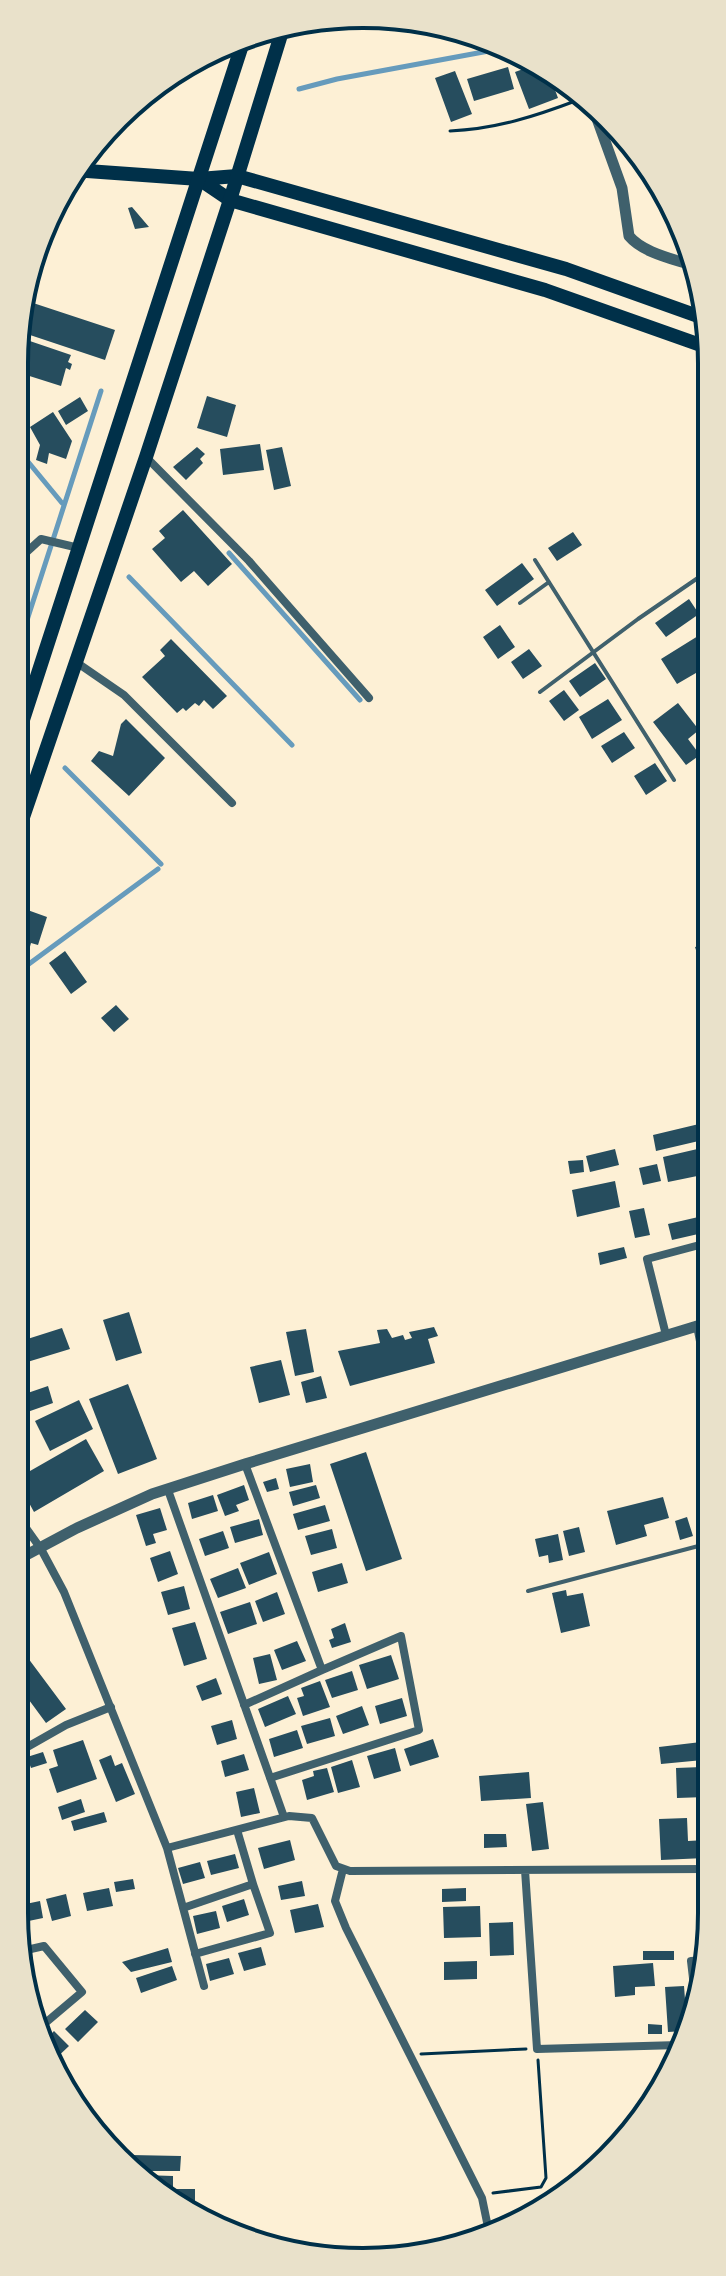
<svg xmlns="http://www.w3.org/2000/svg" width="726" height="2276" font-family="'Fira Sans Condensed',sans-serif">
<style>
.lines{fill:none;stroke-linecap:round;stroke-linejoin:round}
.stream{stroke:#669bbc;stroke-width:5}
.building{fill:#264d5e}
.path{stroke:#003049;stroke-width:3}
.service{stroke:#3f606c;stroke-width:4}
.minor{stroke:#3f606c;stroke-width:8}
.tertiary{stroke:#3f606c;stroke-width:11}
.primary{stroke:#003049;stroke-width:14}
.trunk{stroke:#003049;stroke-width:14}
.rim{fill:none;stroke:#003049;stroke-width:4}
</style>
<rect width="100%" height="100%" fill="#fdf0d5"/>
<g class="lines">
<path class="stream" d="M299,89L337,79L505,48
M20,452L62,503
M229,553L360,700
M129,577L292,745
M19,645L101,391
M65,768L161,864
M18,972L158,869"/>
</g>
<path class="building" d="M332,21H370V24L333,28Z
M540,63L547,68L558,98L529,109L515,72Z
M508,67L514,89L474,101L467,79Z
M455,71L472,114L451,122L435,78Z
M132,207L149,227L135,229L128,208Z
M21,299L115,330L105,360L21,332Z
M21,338L71,355L68,362L72,364L70,370L66,368L61,386L20,373Z
M207,396L236,405L227,437L197,428Z
M80,397L88,411L66,425L58,411Z
M53,412L72,441L66,459L49,453L47,464L36,460L40,445L30,427Z
M260,444L264,470L223,475L220,449Z
M197,447L205,454L200,459L203,463L186,480L173,467Z
M282,447L291,486L274,490L266,450Z
M183,510L232,564L208,586L194,571L181,582L152,549L165,538L159,531Z
M573,532L582,545L557,561L548,548Z
M522,563L534,579L497,606L485,590Z
M689,599L699,614L666,637L655,623Z
M500,625L515,647L498,659L483,637Z
M698,636L708,653V666L677,684L661,659Z
M171,639L227,696L213,709L204,700L199,706L195,703L186,711L183,708L177,713L142,677L165,656L160,650Z
M529,649L542,666L523,679L511,662Z
M595,663L606,679L580,697L569,681Z
M564,690L579,710L564,721L549,701Z
M608,699L622,720L592,739L579,717Z
M678,703L699,730L688,739L700,755L686,765L653,722Z
M126,719L165,758L129,796L91,761L99,751L113,756L121,724Z
M624,732L635,748L612,763L601,746Z
M655,763L667,781L646,795L634,776Z
M22,908L47,917L38,945L31,943L28,954L18,950V919Z
M708,944L707,960L700,962L695,947Z
M65,951L87,982L71,994L49,963Z
M116,1005L129,1019L114,1032L101,1018Z
M699,1124L703,1140L656,1151L653,1135Z
M706,1147L707,1174L668,1182L663,1157Z
M615,1149L619,1165L590,1172L586,1156Z
M583,1160L584,1172L570,1174L568,1161Z
M657,1164L661,1181L643,1185L639,1168Z
M615,1181L620,1207L577,1217L572,1190Z
M644,1208L650,1235L635,1238L629,1211Z
M707,1215V1232L672,1240L668,1224Z
M624,1247L627,1258L600,1265L598,1253Z
M129,1312L142,1353L116,1361L103,1320Z
M434,1327L438,1336L428,1339L435,1363L350,1386L338,1351L380,1343L377,1330L387,1329L392,1338L403,1335L405,1340L412,1338L409,1332Z
M62,1328L70,1349L24,1363L18,1342Z
M306,1329L314,1372L295,1376L286,1332Z
M281,1360L290,1395L259,1403L250,1367Z
M321,1376L327,1398L306,1403L301,1382Z
M128,1384L157,1459L118,1474L89,1399Z
M48,1386L53,1403L16,1416V1397Z
M79,1400L93,1429L50,1451L35,1421Z
M86,1439L104,1471L34,1512L16,1479Z
M366,1452L402,1559L366,1571L330,1464Z
M310,1464L313,1482L290,1487L286,1469Z
M276,1478L279,1489L267,1492L263,1482Z
M244,1485L249,1500L236,1505L239,1511L225,1516L217,1495Z
M316,1485L320,1498L293,1506L289,1492Z
M213,1495L218,1511L192,1519L188,1503Z
M663,1497L669,1518L644,1525L647,1536L616,1545L607,1511Z
M325,1505L330,1521L298,1530L293,1514Z
M160,1508L167,1530L153,1534L156,1543L146,1546L136,1515Z
M687,1517L693,1536L680,1540L675,1521Z
M259,1519L263,1535L235,1543L230,1527Z
M579,1527L585,1552L569,1556L563,1531Z
M332,1529L337,1548L311,1555L305,1536Z
M223,1531L229,1548L205,1556L199,1539Z
M558,1534L563,1560L549,1563L548,1555L539,1557L535,1539Z
M170,1551L178,1574L158,1582L150,1558Z
M269,1552L277,1574L249,1585L240,1563Z
M342,1563L348,1583L318,1592L312,1572Z
M238,1568L246,1588L218,1598L210,1579Z
M184,1586L190,1609L168,1615L161,1592Z
M566,1590L567,1596L583,1593L590,1626L561,1633L552,1593Z
M277,1592L285,1614L263,1622L255,1601Z
M250,1602L257,1624L228,1634L220,1612Z
M195,1622L207,1659L184,1666L172,1628Z
M345,1623L351,1642L332,1648L329,1640L334,1638L331,1629Z
M297,1641L306,1661L282,1670L274,1650Z
M25,1654L66,1709L46,1723L15,1681V1662Z
M270,1654L277,1680L259,1684L253,1658Z
M391,1655L399,1679L367,1689L359,1665Z
M352,1671L358,1690L332,1698L325,1680Z
M216,1678L222,1694L202,1701L196,1686Z
M320,1681L330,1707L303,1716L297,1698L304,1696L301,1688Z
M288,1696L296,1714L265,1727L258,1709Z
M402,1698L407,1716L380,1724L375,1706Z
M362,1706L369,1725L343,1734L336,1716Z
M330,1718L335,1736L307,1744L301,1726Z
M232,1720L237,1739L217,1745L211,1726Z
M297,1730L303,1748L274,1757L269,1739Z
M433,1739L439,1757L410,1766L404,1749Z
M83,1740L97,1779L57,1793L49,1769L58,1766L53,1750Z
M701,1742L703,1760L661,1764L659,1747Z
M395,1748L401,1771L374,1779L367,1756Z
M43,1752L47,1763L31,1768L27,1757Z
M244,1754L249,1770L225,1777L221,1761Z
M111,1755L115,1766L122,1763L135,1794L116,1802L99,1760Z
M352,1760L360,1787L338,1793L331,1767Z
M702,1767V1774H706V1797L677,1798L676,1768Z
M327,1768L334,1792L307,1800L302,1780L314,1776L313,1771Z
M529,1772L531,1798L481,1801L479,1776Z
M254,1788L260,1813L241,1817L236,1792Z
M81,1799L85,1812L62,1820L58,1807Z
M543,1802L549,1849L532,1851L526,1804Z
M104,1812L107,1822L74,1831L71,1821Z
M687,1818L688,1841L706,1840L705,1858L661,1860L659,1819Z
M484,1834H506L507,1847L484,1848Z
M290,1840L295,1860L264,1869L258,1848Z
M235,1854L239,1868L211,1875L207,1861Z
M200,1862L205,1878L183,1884L178,1868Z
M133,1879L135,1889L116,1892L114,1882Z
M302,1881L305,1896L281,1900L278,1886Z
M109,1888L113,1906L87,1911L83,1893Z
M466,1888V1901L442,1902V1889Z
M66,1894L71,1916L52,1921L46,1899Z
M244,1899L249,1915L227,1922L222,1906Z
M40,1901L43,1918L19,1923L16,1906Z
M318,1904L324,1927L295,1933L290,1910Z
M480,1906L481,1937L444,1938L443,1907Z
M216,1911L220,1928L197,1934L193,1916Z
M513,1922L514,1955L490,1956L489,1923Z
M261,1947L266,1965L244,1971L238,1953Z
M168,1948L172,1962L131,1972L122,1962Z
M643,1951H674V1960H643Z
M229,1958L234,1974L210,1981L206,1964Z
M477,1961V1979L444,1980V1962Z
M653,1963L655,1986L635,1987V1995L615,1997L613,1966Z
M172,1966L177,1980L141,1993L136,1978Z
M684,1986L687,2026L685,2031L668,2032L665,1987Z
M85,2010L98,2022L78,2042L65,2029Z
M648,2024L662,2025V2034H648Z
M54,2031L69,2046L51,2063L40,2045Z
M131,2155L181,2156L180,2171H136L131,2166Z
M143,2175L173,2176V2199Z
M176,2189H195V2216L176,2201Z"/>
<g class="lines">
<path class="path" d="M450,131C496,129 536,116 578,100
M421,2054L526,2049
M493,2193L541,2187L546,2178L538,2060"/>
<path class="service" d="M535,560L674,780
M520,603L549,582
M540,692L638,619L708,571
M528,1591L706,1544"/>
<path class="minor" d="M146,457L249,561L369,698
M20,558L41,539L79,548
M76,662L124,695L232,803
M697,1326L707,1377
M666,1335L647,1259L707,1243
M168,1490L284,1817
M16,1514L41,1549L64,1592L167,1848L289,1816L312,1818L336,1866L350,1871L705,1869
M244,1705L322,1670L245,1464
M15,1754L66,1725L111,1707
M270,1778L419,1730L401,1636L322,1670
M237,1830L253,1884
M167,1848L204,1986
M343,1869L335,1901L346,1928L482,2198L489,2232
M525,1870L537,2049L679,2045
M183,1908L253,1884L270,1933L195,1954
M22,1951L44,1946L82,1992L37,2030
M696,2004L691,1961L705,1960"/>
<path class="tertiary" d="M592,105L622,188L629,236C643,253 674,259 694,266
M15,1561L77,1528L152,1494L245,1464L707,1323"/>
<path class="primary" d="M73,170L199,179L237,176L566,269L709,320
M199,179L230,200L545,290L709,348"/>
<path class="trunk" d="M19,732L243,42
M19,829L146,457L230,200L284,25"/>
</g>
<path d="M0 0H726V2276H0ZM363 28H363A335 335 0 0 1 698 363V1913A335 335 0 0 1 363 2248H363A335 335 0 0 1 28 1913V363A335 335 0 0 1 363 28Z" fill="#e9e1ca" fill-rule="evenodd"/>
<path class="rim" d="M363 28H363A335 335 0 0 1 698 363V1913A335 335 0 0 1 363 2248H363A335 335 0 0 1 28 1913V363A335 335 0 0 1 363 28Z"/>
</svg>
